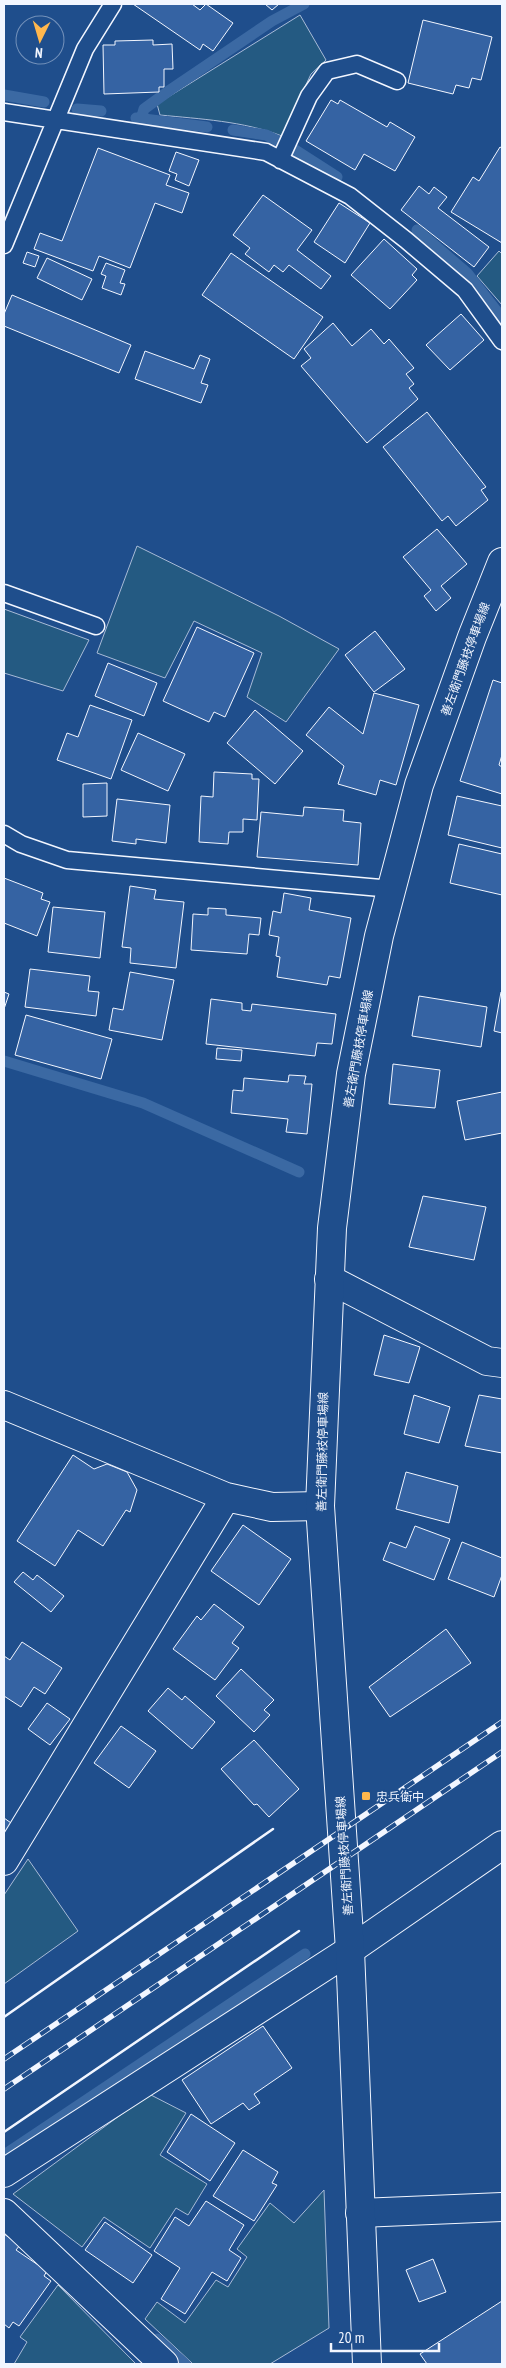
<svg xmlns="http://www.w3.org/2000/svg" width="506" height="2368" font-family="'PT Sans Narrow','Noto Sans JP',sans-serif">
<style>
.green{fill:#245a82;stroke:#a8bbd7}
.lines{fill:none;stroke-linecap:round;stroke-linejoin:round}
.stream{stroke:#3b69a3;stroke-width:11}
.building{fill:#3563a3;stroke:#f2f6ff}
.service-casing{stroke:#f2f6ff;stroke-width:19}
.minor-casing{stroke:#f2f6ff;stroke-width:30}
.secondary-casing{stroke:#f2f6ff;stroke-width:30}
.service{stroke:#1f4e8c;stroke-width:16}
.minor{stroke:#1f4e8c;stroke-width:28}
.secondary{stroke:#1f4e8c;stroke-width:28}
.rail-casing{stroke:#f2f6ff;stroke-width:5.5}
.rail{stroke:#1f4e8c;stroke-width:4;stroke-dasharray:11;stroke-linecap:butt}
.wall{stroke:#f2f6ff;stroke-width:2.5}
.poi-dot{fill:#ffb74d;stroke:#1f4e8c;stroke-width:2}
.labels{text-anchor:middle;dominant-baseline:central;stroke-width:4;stroke-linejoin:round;paint-order:stroke}
.street-label{font-size:12px;fill:#f2f6ff;stroke:#1f4e8c}
.poi-label{font-size:12px;fill:#f2f6ff;stroke:#1f4e8c;text-anchor:start}
</style>
<rect width="100%" height="100%" fill="#1f4e8c"/>
<path class="green" d="M300,15L326,60L311,74L282,136C243,121 200,119 160,115L157,104Z
M499,251L502,254V305L477,276Z
M137,546L279,616L339,649L286,722L247,697L262,653L194,621L165,678L97,653Z
M4,609L89,640L63,691L4,673Z
M28,1859L78,1931L4,1984V1895Z
M149,2094L186,2113L160,2155L207,2184L188,2215L176,2208L150,2248L104,2217L82,2247L13,2194Z
M324,2190L329,2328L270,2364H193L145,2319L157,2302L185,2323L216,2280L228,2287L247,2257L237,2249L270,2203L294,2223Z
M58,2285L136,2364H14L27,2342L20,2337Z"/>
<g class="lines">
<path class="stream" d="M4,95L44,102
M77,109L101,111
M136,118L207,127
M141,119L144,109L170,90L272,21L304,4
M233,130L266,135L280,142
M295,150L337,177
M417,230L467,273L502,318
M4,1061L143,1103L299,1172
M4,2155L305,1954
M157,2339L185,2364"/>
</g>
<path class="building" d="M133,4H192L200,10L206,4L233,23L213,51L203,44L200,50Z
M265,4H279L272,10Z
M423,20L492,37L481,80L472,78L469,88L456,85L453,94L408,83Z
M153,40V45L172,44L173,69H164V87H159V92L104,94L103,45H115V41Z
M331,100L338,104L340,100L387,127L390,122L415,137L395,171L364,154L355,170L306,141Z
M500,147L502,148V243L451,212L473,177L479,181Z
M98,148L170,175L166,185L189,193L182,213L155,203L130,268L99,256L93,271L34,249L40,233L62,241Z
M176,152L199,160L189,186L175,180L177,174L169,171Z
M419,186L429,194L434,187L447,197L438,208L489,247L474,267L401,210Z
M263,195L312,230L297,250L331,276L321,289L289,265L283,272L274,265L269,272L245,254L250,248L233,235Z
M339,203L370,223L345,263L314,242Z
M384,239L417,269L412,275L417,280L390,309L351,275Z
M27,252L39,256L35,267L23,263Z
M231,253L323,317L294,359L202,295Z
M47,258L92,279L82,300L37,278Z
M106,263L125,270L120,283L125,284L121,295L102,288L106,276L101,274Z
M12,295L131,345L119,373L4,326V314Z
M461,314L484,340L450,370L426,345Z
M333,323L352,346L371,329L384,344L389,339L414,368L406,374L414,384L409,388L418,399L367,443L301,366L311,358L304,349Z
M145,351L194,369L200,355L210,359L201,383L208,385L201,403L135,379Z
M427,412L486,487L481,490L488,500L456,526L448,516L442,521L383,447Z
M437,529L467,564L441,586L451,598L436,611L424,596L431,590L403,557Z
M197,627L254,653L225,717L214,712L209,722L163,701Z
M375,631L405,669L374,692L345,655Z
M108,663L157,683L144,716L95,696Z
M493,680L502,683V755L499,765L502,767V794L460,781Z
M374,693L419,705L396,785L380,780L376,795L338,784L344,766L306,735L329,707L363,734Z
M90,705L132,720L111,779L57,760L67,733L78,737Z
M255,710L303,751L275,784L227,743Z
M138,733L185,754L168,791L121,770Z
M214,772L252,774V779H259L257,820L243,819V832H229L228,844L199,842L201,796L213,797Z
M107,783V816L83,817V784Z
M457,796L502,806V848L448,835Z
M117,799L170,805L166,843L136,839V844L112,841Z
M304,807L344,810L343,821L361,823L358,865L257,857L261,812L303,816Z
M459,844L502,854V895L450,883Z
M4,878L43,893L41,899L50,902L37,936L4,923Z
M130,886L156,890L154,899L184,902L176,968L130,963L131,948L122,947Z
M284,893L311,898L309,910L351,918L340,978L329,976L327,985L277,977L280,957L276,956L279,937L269,935L273,911L281,913Z
M53,907L105,912L100,958L48,952Z
M208,908L226,909V915L261,918L259,935L249,934L247,954L191,950L193,914L208,915Z
M30,969L90,976L88,991L99,992L96,1016L25,1007Z
M130,972L174,980L162,1040L109,1030L113,1008L123,1010Z
M4,992L9,994L4,1009Z
M501,992H502V1033L494,1031Z
M419,996L487,1007L481,1047L412,1036Z
M211,999L242,1003V1010L251,1011L252,1004L336,1014L332,1044L317,1043L315,1056L206,1044Z
M26,1015L112,1039L101,1079L15,1055Z
M217,1048L242,1050L241,1061L216,1059Z
M393,1064L440,1070L435,1108L389,1104Z
M289,1075L306,1076L304,1084H312L307,1134L286,1132L288,1119L231,1113L233,1090L243,1091L244,1078L288,1082Z
M502,1092V1133L465,1140L457,1101Z
M423,1196L486,1207L474,1260L409,1247Z
M384,1335L420,1347L409,1383L374,1375Z
M414,1395L450,1407L439,1443L404,1434Z
M479,1395L502,1399V1453L465,1446Z
M73,1455L94,1469L107,1464L127,1472L137,1490L130,1512L126,1510L103,1546L78,1530L55,1566L17,1541Z
M406,1472L458,1486L449,1523L396,1509Z
M243,1525L291,1559L259,1605L211,1571Z
M415,1526L450,1539L434,1580L383,1560L390,1542L406,1548Z
M462,1542L502,1558V1575L494,1597L448,1579Z
M23,1572L33,1580L37,1575L64,1596L51,1612L14,1582Z
M214,1604L244,1627L232,1643L239,1648L215,1680L173,1649L197,1616L201,1620Z
M446,1629L471,1663L390,1717L369,1687Z
M22,1642L62,1668L45,1694L34,1687L21,1707L4,1696V1656L10,1660Z
M241,1669L274,1700L264,1710L270,1715L254,1732L216,1696Z
M168,1688L182,1700L185,1696L215,1722L192,1749L148,1711Z
M47,1703L70,1719L50,1745L28,1729Z
M121,1726L156,1751L129,1788L94,1763Z
M254,1740L299,1789L269,1817L257,1804L254,1805L221,1769Z
M4,1818L14,1825L4,1841Z
M263,2026L292,2068L254,2094L260,2103L249,2110L243,2103L211,2124L182,2080Z
M191,2114L235,2143L210,2181L167,2152Z
M243,2150L278,2172L272,2183L277,2185L254,2221L213,2196Z
M206,2201L244,2225L229,2250L241,2258L227,2281L212,2272L185,2314L161,2299L180,2268L154,2251L175,2217L189,2226Z
M105,2222L152,2255L133,2283L85,2250Z
M4,2234L20,2245L16,2250L47,2271L44,2276L51,2281L19,2326L13,2322L9,2328L4,2324Z
M433,2259L446,2292L419,2302L406,2270Z
M502,2301V2364H427L420,2354Z"/>
<g class="lines">
<defs>
<path id="service" d="M4,112L266,152L350,196L406,240L465,290L502,341
M280,160L309,96L327,71L357,64L397,81
M4,245L85,49L113,4
M4,593L96,626
M4,834L21,844L67,860L392,889"/>
<path id="minor" d="M329,1279L487,1361L502,1363
M4,1405L226,1497L272,1507L320,1506
M4,1861L226,1497
M4,2173L350,1950L502,1845
M4,2213L164,2364
M360,2213L502,2207"/>
<path id="secondary" d="M367,2364L350,1950L320,1506L332,1228L351,1074L379,936L419,785L472,637L502,562"/>
</defs>
<use href="#service" class="service-casing"/>
<use href="#minor" class="minor-casing"/>
<use href="#secondary" class="secondary-casing"/>
<use href="#service" class="service"/>
<use href="#minor" class="minor"/>
<use href="#secondary" class="secondary"/>
<defs>
<path id="rail" d="M4,2059L502,1722
M4,2089L502,1752"/>
</defs>
<use href="#rail" class="rail-casing"/>
<use href="#rail" class="rail"/>
<path class="wall" d="M4,2017L273,1829
M4,2132L299,1931"/>
</g>
<rect class="poi-dot" x="361" y="1791" width="10" height="10" rx="2.5"/>
<g class="labels">
<g class="street-label">
<text transform="translate(465 659) rotate(-70)">善左衛門藤枝停車場線</text>
<text transform="translate(358 1049) rotate(-80)">善左衛門藤枝停車場線</text>
<text transform="translate(322 1452) rotate(-89)">善左衛門藤枝停車場線</text>
<text transform="translate(344 1856) rotate(-94)">善左衛門藤枝停車場線</text>
</g>
<g class="poi-label">
<text x="376" y="1796">忠兵衛中</text>
</g>
</g>
<rect width="506" height="2368" fill="none" stroke="#f2f6ff" stroke-width="10"/>
<g transform="translate(40 40) rotate(185)"><circle r="24" fill="#1f4e8c" stroke="#7391ba"/>
<path d="M0-4L9 19L0 12L-9 19Z" fill="#ffb74d"/>
<text y="-8" font-size="14" font-weight="bold" text-anchor="middle" fill="#f2f6ff">N</text>
</g>
<path d="M331 2343v8h108v-8" fill="none" stroke="#f2f6ff" stroke-width="2.5"/>
<text x="338" y="2343" font-size="15" fill="#f2f6ff" stroke="#1f4e8c" stroke-width="4" paint-order="stroke">20 m</text>
</svg>
